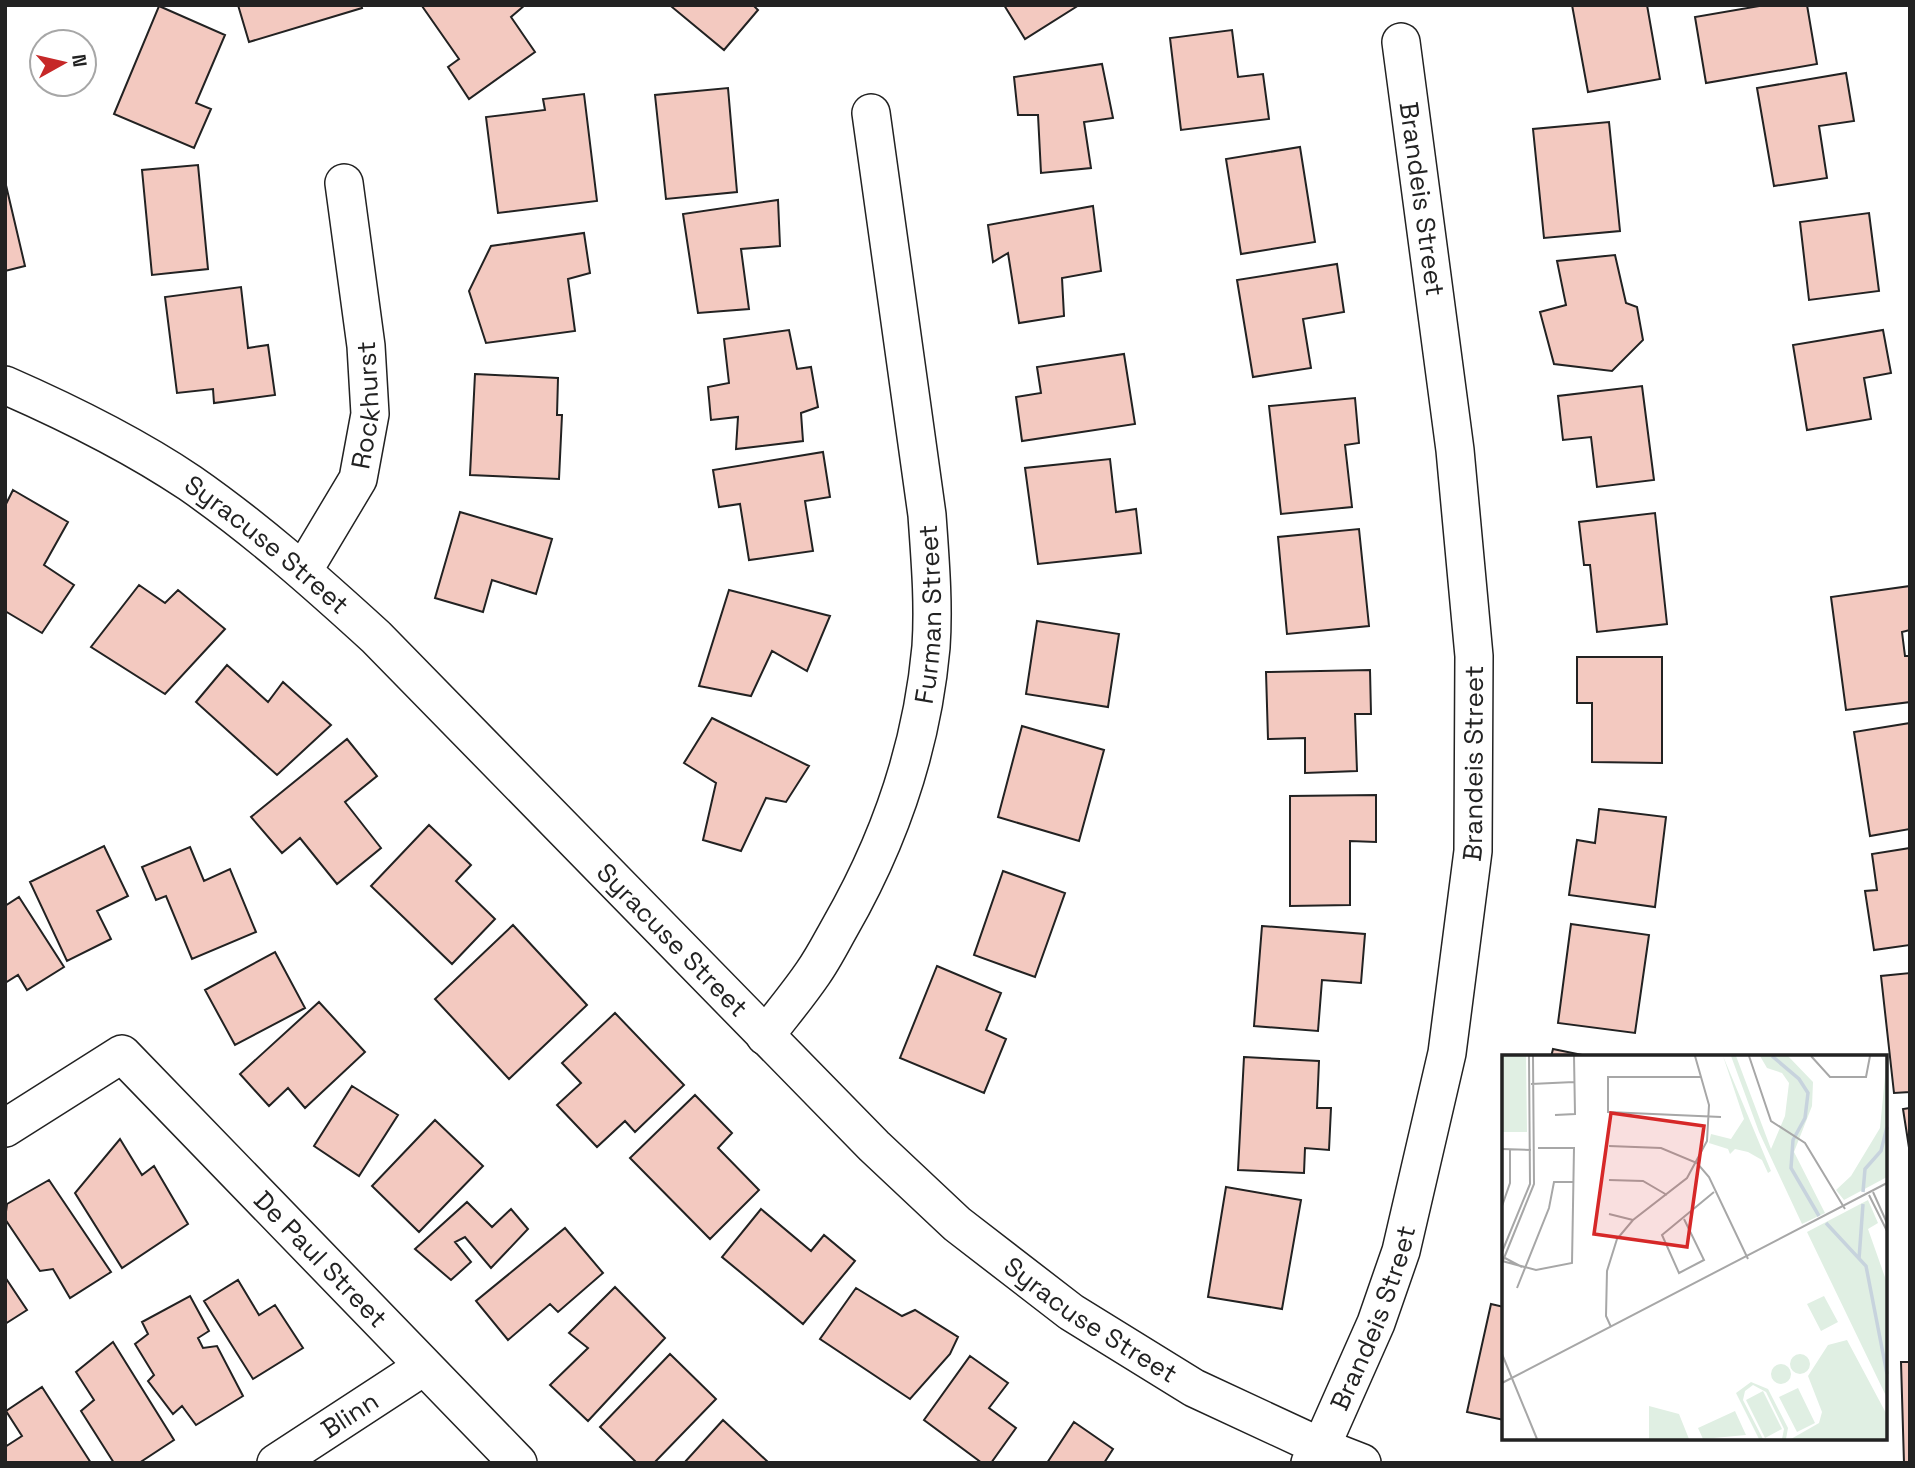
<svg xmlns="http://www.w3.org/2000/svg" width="1915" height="1468" font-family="'Space Grotesk',sans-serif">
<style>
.building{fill:#f3c9c0;stroke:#222;stroke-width:2}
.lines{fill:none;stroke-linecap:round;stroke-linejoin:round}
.minor-casing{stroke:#222;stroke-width:40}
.minor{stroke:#fff;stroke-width:37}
.labels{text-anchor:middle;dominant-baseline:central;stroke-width:5;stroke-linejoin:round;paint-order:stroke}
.street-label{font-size:26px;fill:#222;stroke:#fff}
.inset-river{fill:none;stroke:#c7d3dd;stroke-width:3.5}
.inset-road{fill:none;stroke:#a7a7a7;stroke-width:2}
.view{fill:#d62828;fill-opacity:0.15;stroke:#d62828;stroke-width:3.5}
.inset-edge{fill:none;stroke:#222;stroke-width:3.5}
</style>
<rect width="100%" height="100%" fill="#fff"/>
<path class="building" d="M238,5H361L362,8L249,42Z
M525,5L511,17L535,52L469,99L448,67L459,59L422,6Z
M674,5H753L758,10L724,50L672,7Z
M1004,5H1079L1025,39Z
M1572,5H1647L1660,79L1588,92Z
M1765,5H1807L1817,64L1706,83L1695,17Z
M159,6L225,35L196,103L211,109L194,148L114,114Z
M1232,30L1238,77L1263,74L1269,119L1181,130L1170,38Z
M1102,64L1113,118L1084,122L1091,168L1041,173L1038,115H1018L1014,77Z
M1846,73L1854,121L1819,126L1827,178L1774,186L1757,88Z
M728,88L737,192L666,199L655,95Z
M584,94L597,201L498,213L486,117L545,110L543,99Z
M1609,122L1620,231L1544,238L1533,129Z
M1300,147L1315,242L1241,254L1226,159Z
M198,165L208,269L152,275L142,170Z
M5,181L25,266L5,271Z
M778,200L780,246L741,249L749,309L698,313L683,214Z
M1093,206L1101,271L1062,278L1064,316L1019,323L1008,253L993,262L988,225Z
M1869,213L1879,291L1809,300L1800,222Z
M584,233L590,273L568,279L575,331L486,343L469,291L491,246Z
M1615,255L1626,303L1637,307L1643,340L1612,371L1554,364L1540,312L1566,305L1557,261Z
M1337,264L1344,312L1303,319L1311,368L1253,377L1237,280Z
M241,287L248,348L268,345L275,395L214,403L213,389L177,393L165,297Z
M789,330L797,369L811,367L818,407L801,413L803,441L736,449L738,417L711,420L708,387L729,383L724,339Z
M1883,330L1891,373L1864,378L1871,419L1807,430L1793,345Z
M1124,354L1135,424L1022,441L1016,397L1041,393L1037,367Z
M475,374L558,378L557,415H562L559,479L470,475Z
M1642,386L1654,480L1597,487L1591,437L1563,440L1558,396Z
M1355,398L1359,443L1345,445L1352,507L1281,514L1269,406Z
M823,452L830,497L805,501L813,551L749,560L740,504L719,507L713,470Z
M1110,459L1116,512L1136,509L1141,553L1038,564L1025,468Z
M13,490L68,522L44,565L74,585L42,633L5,611V506Z
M460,512L552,539L536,594L492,580L483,612L435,598Z
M1655,513L1667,624L1597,632L1590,565H1584L1579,522Z
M1359,529L1369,626L1287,634L1278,537Z
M139,585L165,603L178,590L225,629L165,694L91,647Z
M1910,586V630L1902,632L1905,656H1910V702L1846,710L1831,597Z
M729,590L830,616L807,671L772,651L751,696L699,686Z
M1037,621L1119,634L1108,707L1026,694Z
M1577,657H1662V763L1592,762V703H1577Z
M227,665L268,702L283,682L331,725L277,775L196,702Z
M1370,670L1371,714H1355L1357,771L1305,773V738L1268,739L1266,672Z
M712,718L809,766L786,802L766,798L741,851L703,840L716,783L684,763Z
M1910,723V829L1870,836L1854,732Z
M1022,726L1104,750L1079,841L998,817Z
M347,739L377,776L345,802L381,848L337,884L300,838L282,853L251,817Z
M1376,795V842L1350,841V905L1290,906V796Z
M1599,809L1666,817L1655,907L1569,895L1577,840L1595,843Z
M429,825L471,865L456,881L495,919L452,964L371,886Z
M104,846L128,896L97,911L111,939L67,961L30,882Z
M190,847L204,881L230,869L256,932L192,959L166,896L156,900L142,867Z
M1910,848V945L1874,950L1865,891L1877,890L1872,854Z
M1003,871L1065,893L1035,977L974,955Z
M19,897L64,967L27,990L18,975L5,983V906Z
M1571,924L1649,935L1635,1033L1558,1023Z
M513,925L587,1005L509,1079L435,999Z
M1262,926L1365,934L1361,983L1322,980L1318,1031L1254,1026Z
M275,952L305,1008L235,1045L205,990Z
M937,966L1001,993L986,1030L1006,1039L984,1093L900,1058Z
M1910,973V1092L1894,1093L1881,976Z
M319,1002L365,1052L305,1108L288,1088L269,1106L240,1074Z
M615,1013L684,1085L635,1132L625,1121L597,1147L557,1105L581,1083L562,1063Z
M1553,1049L1592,1057H1551Z
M1244,1057L1319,1061L1317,1108H1331L1329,1150L1305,1148L1304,1173L1238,1170Z
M352,1086L398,1115L359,1176L314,1146Z
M695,1095L732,1133L718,1148L759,1190L710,1239L630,1158Z
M1910,1108V1154L1903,1109Z
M435,1120L483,1166L419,1232L372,1186Z
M120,1139L142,1175L154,1166L188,1224L122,1268L75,1193Z
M49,1180L111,1272L70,1298L53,1269L40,1271L5,1219L7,1204Z
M1226,1187L1301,1200L1282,1309L1208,1297Z
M467,1202L492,1227L511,1209L528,1229L491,1268L465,1237L455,1242L471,1262L451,1280L415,1249Z
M761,1209L811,1251L824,1235L855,1261L803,1324L722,1257Z
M565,1228L603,1273L558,1312L550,1304L508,1340L476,1301Z
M5,1277L27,1310L5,1324Z
M238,1280L259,1315L275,1305L303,1348L253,1379L204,1301Z
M615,1287L665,1338L588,1421L550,1385L588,1348L569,1333Z
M856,1288L902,1316L915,1310L958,1337L950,1354L910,1399L820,1339Z
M190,1296L209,1331L198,1338L203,1348L217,1346L243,1396L196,1425L182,1406L173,1414L148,1381L154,1375L135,1344L148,1334L142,1322Z
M1491,1304L1504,1307V1420L1467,1412Z
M113,1342L174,1440L139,1463H114L81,1411L94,1400L76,1372Z
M670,1354L716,1399L654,1463H637L600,1427Z
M970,1356L1008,1383L989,1408L1016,1428L991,1463H982L924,1420Z
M1901,1362H1910V1463H1904Z
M42,1387L91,1463H6L5,1447L22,1436L6,1411Z
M723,1420L769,1463H684Z
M1074,1422L1113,1449L1104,1463H1047Z"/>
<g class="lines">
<defs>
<g id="minor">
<path id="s1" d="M5,385C69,413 132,444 190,483C255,528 318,584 376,637L874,1146L957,1224L1071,1312L1194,1388L1321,1447L1362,1463"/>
<path id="s2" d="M303,571L358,479L370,414L366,346L344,183"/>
<path id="s3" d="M765,1036C781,1015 798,995 813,973C823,959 831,943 840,927C890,840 922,747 931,647C934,603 930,558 927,515L871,113"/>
<path id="s4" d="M5,1128L122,1054L518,1463"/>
<path id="s5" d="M276,1463L423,1367"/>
<path id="s6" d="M1310,1463L1321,1447L1376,1323L1401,1251L1447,1053L1473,851L1474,656L1455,450L1401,42"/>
</g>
</defs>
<use href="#minor" class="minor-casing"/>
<use href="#minor" class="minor"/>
</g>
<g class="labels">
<g class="street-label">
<text transform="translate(1422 199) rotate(82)">Brandeis Street</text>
<text stroke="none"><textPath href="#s2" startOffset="182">Rockhurst</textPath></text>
<text stroke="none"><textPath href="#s1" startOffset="308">Syracuse Street</textPath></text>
<text stroke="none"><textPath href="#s3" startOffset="462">Furman Street</textPath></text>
<text stroke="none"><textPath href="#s6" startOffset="726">Brandeis Street</textPath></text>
<text stroke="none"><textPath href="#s1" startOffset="875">Syracuse Street</textPath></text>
<text stroke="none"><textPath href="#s4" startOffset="424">De Paul Street</textPath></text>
<text stroke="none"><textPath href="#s6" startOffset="159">Brandeis Street</textPath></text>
<text stroke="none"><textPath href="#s1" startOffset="1442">Syracuse Street</textPath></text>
<text stroke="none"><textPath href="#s5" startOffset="88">Blinn</textPath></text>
</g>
</g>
<g transform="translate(1502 1055)">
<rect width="385" height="385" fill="#fff"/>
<path d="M0,1H24L25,77H0ZM221,1L269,116L266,118L260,105L246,97L233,94L228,99L226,94L207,88L209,79L229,84L242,64ZM229,1H234L269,94L283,61L287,28L280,18L265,13L258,1H286L311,27L310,51L292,97L323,158L300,169L257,77ZM385,1V122L342,145L334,135L349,121L378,73ZM366,145L376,168L366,174L385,228V343L305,177ZM322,241L336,267L319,276L305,249ZM345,285L385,360V384H289L317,368L320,357L306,321L326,290ZM288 309a10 10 0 1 1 20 0a10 10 0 1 1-20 0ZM269 319a10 10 0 1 1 20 0a10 10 0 1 1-20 0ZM249,327L266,334L286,373L284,384H280L282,374L264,337L251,330L243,336L241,345L261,384H257L234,338ZM296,333L313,368L295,377L277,342ZM261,336L280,374L263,383L244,345ZM147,351L177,359L187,384H147ZM233,356L244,380L201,384L196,373Z" fill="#e0efe3"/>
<path class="inset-river" d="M270,1L297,24L306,38L303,63L291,85L289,113L317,161M361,137L363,114L379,96L385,72M324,168L364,211L385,319M357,204L361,149"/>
<path class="inset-road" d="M247,1L269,66L303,88L343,154M309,1L328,22H364L368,1M199,22H106V57L219,62M29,29L72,27M53,60L73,59L72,1M107,91L159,93L195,108L207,122L246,204M0,94L29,95M107,125L141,126L165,140M371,137L385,168M367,140L385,176M0,151L8,128V94M107,159L131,165M182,164L202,205L177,218L160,180L212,137M0,197L28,129L27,1M1,202L20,212M0,206L34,215L70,208L72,93H36M0,208L32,129L31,1M15,233L47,153L52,127H71M109,272L104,261L105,216L115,184L131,165L185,123L205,86L207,50L193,1M0,299L35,384M0,328L385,128"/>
<path class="view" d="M109,58L202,71L185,192L92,179Z"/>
<rect width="385" height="385" class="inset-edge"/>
</g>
<rect width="1915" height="1468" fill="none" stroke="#222222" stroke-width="14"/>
<g transform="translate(63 63) rotate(82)"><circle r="33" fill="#ffffff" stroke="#a7a7a7" stroke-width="2"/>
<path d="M0-5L12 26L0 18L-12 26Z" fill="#c62828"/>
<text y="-10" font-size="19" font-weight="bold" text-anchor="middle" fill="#222222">N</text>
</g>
</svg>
